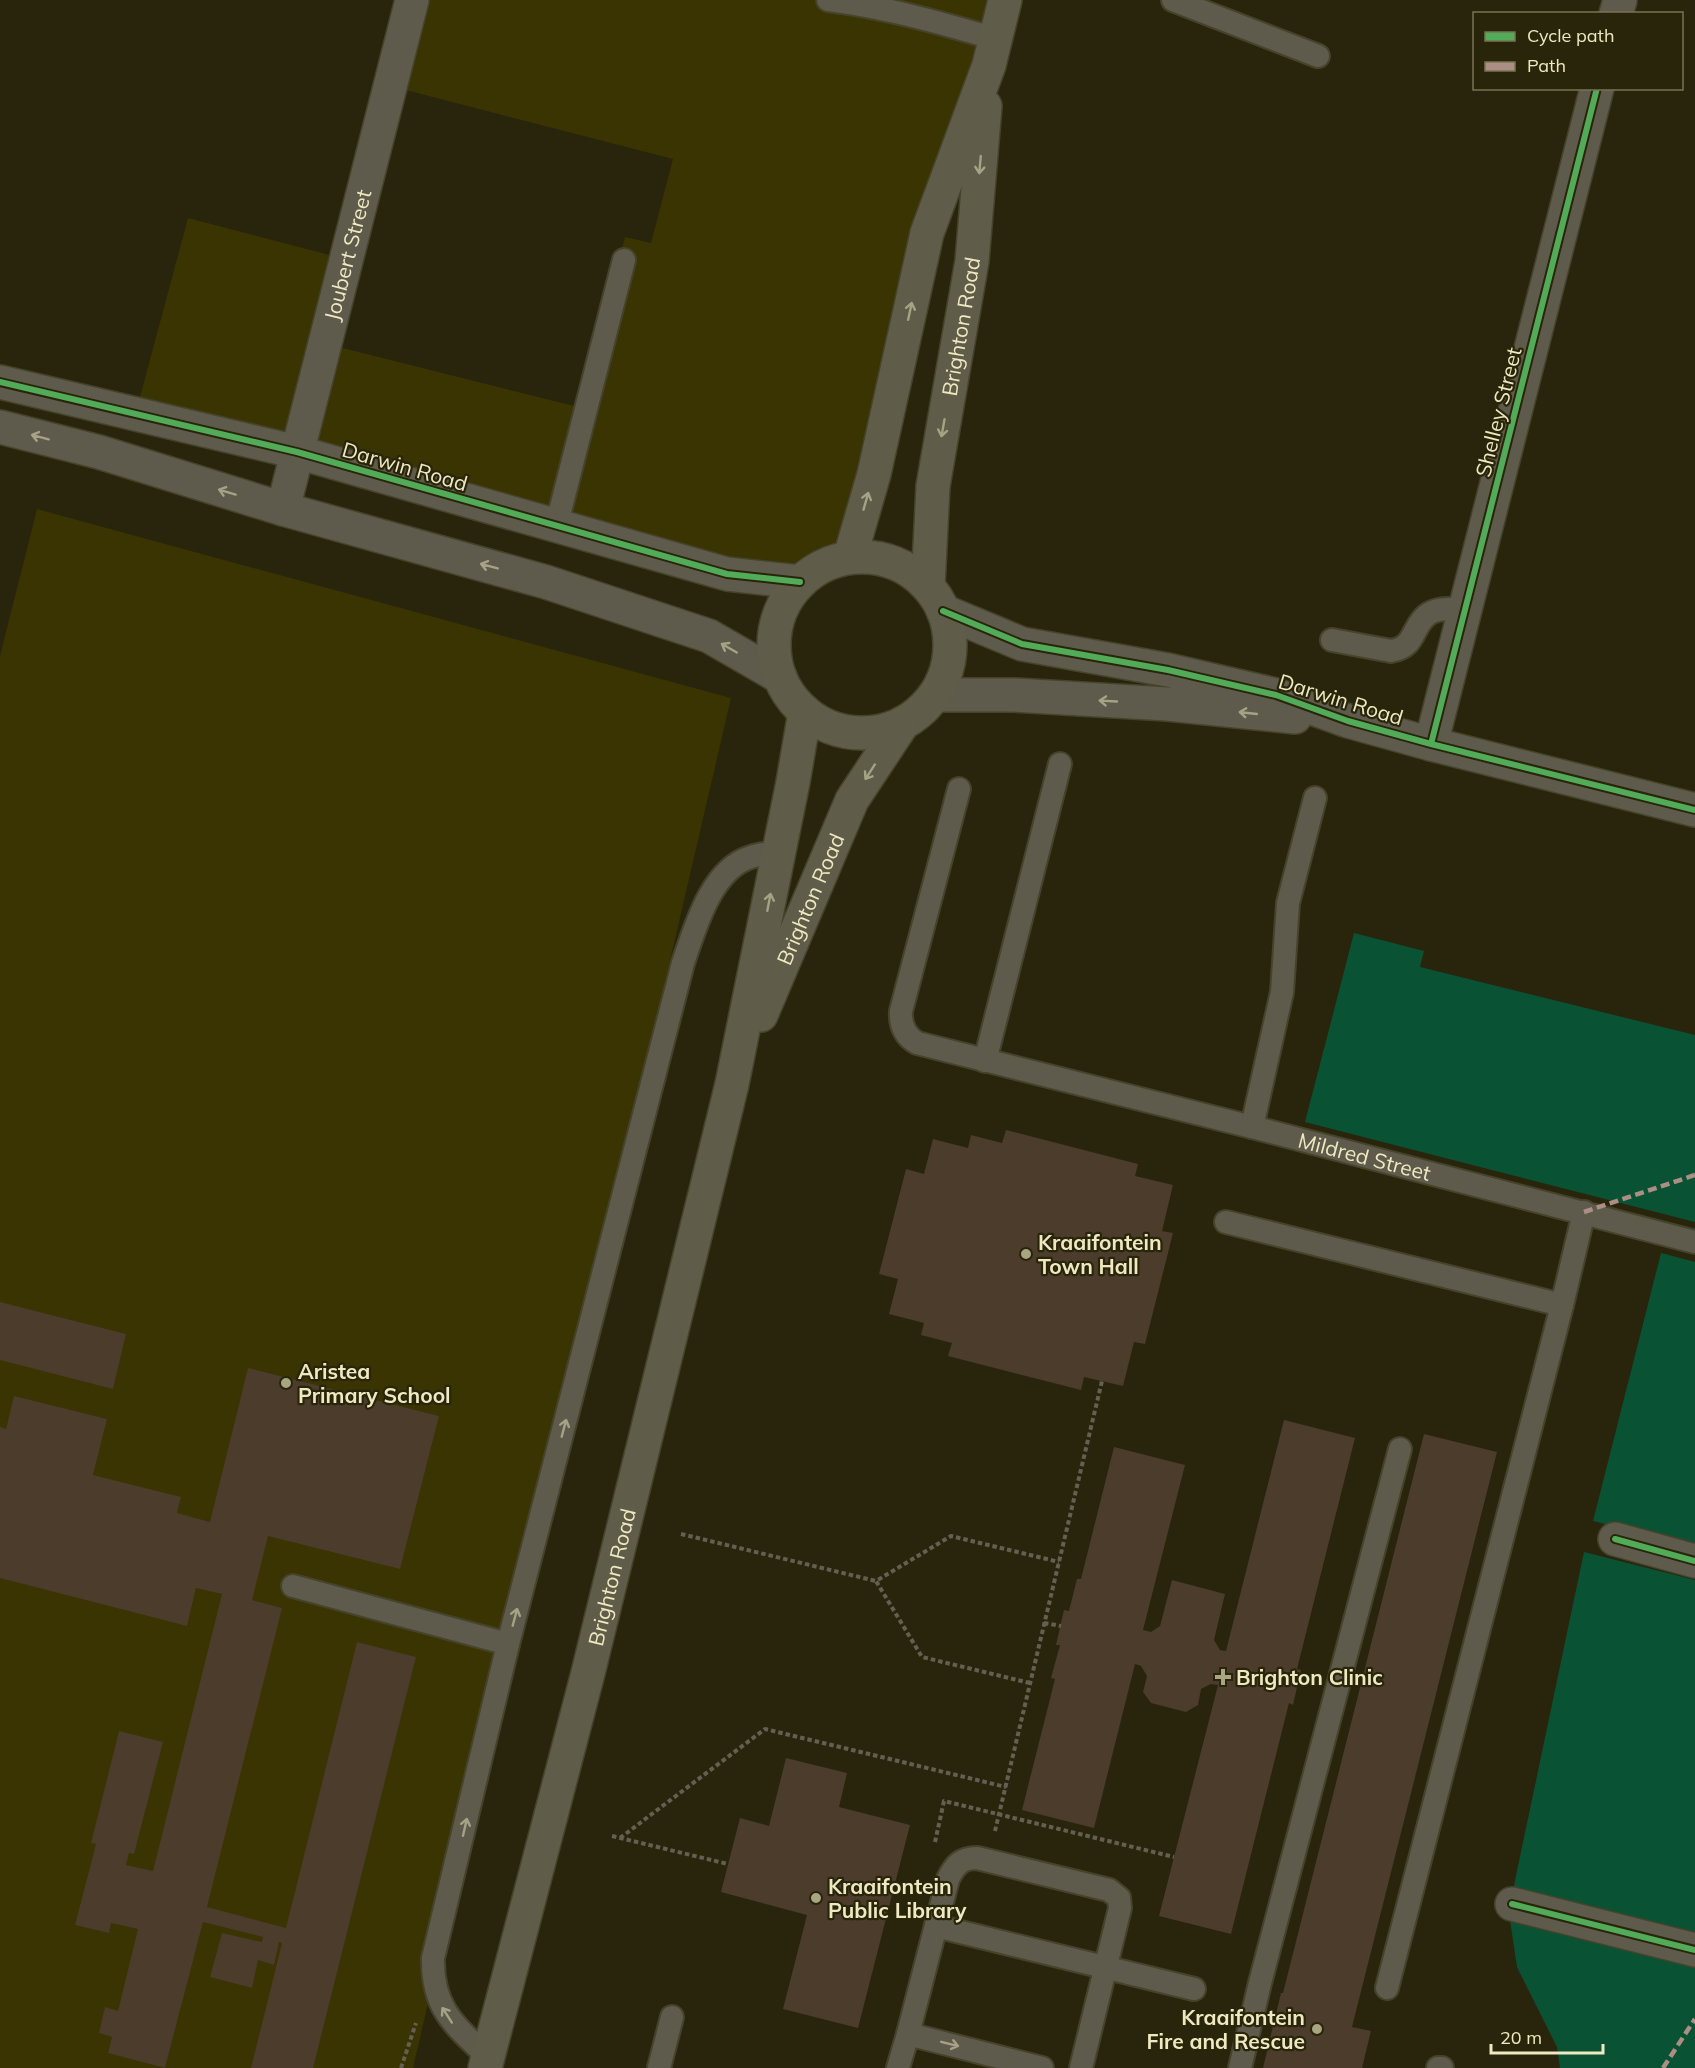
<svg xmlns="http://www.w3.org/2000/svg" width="1695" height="2068" font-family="Mulish,sans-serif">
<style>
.built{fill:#3a3302}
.green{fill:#0a5234}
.building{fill:#4b3c2b}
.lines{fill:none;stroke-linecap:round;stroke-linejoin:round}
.service-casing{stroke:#46432b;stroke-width:26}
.minor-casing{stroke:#46432b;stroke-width:36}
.tertiary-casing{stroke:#46432b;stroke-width:36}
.secondary-casing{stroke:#46432b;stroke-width:36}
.path{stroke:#636052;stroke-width:4;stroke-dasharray:4.5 3;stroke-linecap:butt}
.service{stroke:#5e5b4c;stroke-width:22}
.minor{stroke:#5e5b4c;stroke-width:33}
.tertiary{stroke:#5e5b4c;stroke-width:33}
.secondary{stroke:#5f5c49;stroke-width:33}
.quiet{stroke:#ac8f84;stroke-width:4.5;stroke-dasharray:9 4.5;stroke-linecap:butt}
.cycleway-casing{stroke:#29250a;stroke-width:10}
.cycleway{stroke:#51ab58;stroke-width:6}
.oneway{stroke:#a6a284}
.oneway2{stroke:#a6a286}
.poi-dot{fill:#a9a481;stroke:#29250a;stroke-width:2}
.labels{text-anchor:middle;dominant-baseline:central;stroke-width:4.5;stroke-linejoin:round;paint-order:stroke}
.street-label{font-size:21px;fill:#eee9c0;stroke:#29250a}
.poi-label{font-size:21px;font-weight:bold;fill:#eee9c0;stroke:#29250a;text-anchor:start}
</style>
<rect width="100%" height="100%" fill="#29250c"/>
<path class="built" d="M416,0H1001L849,556L822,564L799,581L136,412L188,218L345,259L323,343L582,408L625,237L651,243L673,159L394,87Z
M37,509L731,698L413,2068H0V656Z"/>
<path class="green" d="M1354,933L1424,951L1420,967L1695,1035V1222L1305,1122Z
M1661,1253L1695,1262V1546L1593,1521Z
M1584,1552L1695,1580V1936L1513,1890Z
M1510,1920L1695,1963V2068H1560L1557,2047L1517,1967Z"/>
<path class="building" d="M1006,1130L1138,1164L1135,1176L1173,1185L1162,1231L1173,1233L1145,1344L1134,1342L1123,1386L1084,1377L1081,1390L948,1356L952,1343L921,1335L924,1323L889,1314L898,1279L879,1274L906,1169L924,1174L933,1139L968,1148L971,1135L1002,1143Z
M0,1302L126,1334L113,1389L0,1360Z
M248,1368L439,1416L400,1569L268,1536L252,1600L282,1608L207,1907L286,1928L357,1642L416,1657L313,2068H251L282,1943L279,1942L274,1965L258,1960L252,1988L210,1977L222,1933L262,1942L263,1937L203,1922L165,2068L108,2053L112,2037L99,2033L105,2007L118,2011L138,1929L111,1923L109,1933L75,1925L96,1844L91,1843L119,1731L163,1742L134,1854L129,1853L126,1865L153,1871L222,1594L196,1588L187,1626L0,1578V1427L6,1429L14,1396L107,1419L93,1475L181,1497L177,1513L210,1522Z
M1284,1420L1355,1438L1297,1669L1301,1670L1293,1705L1289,1703L1231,1934L1159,1916L1218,1685L1211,1684L1201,1689L1198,1705L1186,1712L1151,1703L1143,1692L1147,1676L1141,1666L1135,1664L1094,1828L1022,1810L1055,1679L1051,1678L1060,1645H1056L1064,1610L1069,1611L1077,1579H1081L1114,1447L1185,1465L1143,1630L1151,1632L1160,1626L1172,1580L1225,1594L1214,1640L1220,1650L1226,1651Z
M1424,1434L1497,1452L1352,2027L1371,2031L1362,2068H1263L1281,1993H1283Z
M786,1758L847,1773L839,1807L910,1825L858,2028L783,2009L807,1915L721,1892L740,1818L769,1826Z"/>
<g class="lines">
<defs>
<g id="service">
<path d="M828,0C885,7 941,23 996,39"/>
<path d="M1173,0L1318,56"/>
<path d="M556,527L624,260"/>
<path d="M1332,640L1391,651C1416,647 1411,628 1427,615C1437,607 1453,609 1465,609"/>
<path id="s1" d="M959,789L901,1011C900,1025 905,1036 917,1043L1252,1127L1695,1242"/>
<path d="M985,1061L1060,764"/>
<path d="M1252,1127L1282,992L1288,903L1315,798"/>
<path d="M1226,1222L1562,1305"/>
<path d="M293,1586L508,1644"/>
<path d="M936,1926L1194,1989"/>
<path d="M1387,1988L1562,1305L1584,1212"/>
<path d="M908,2034L948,1879C955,1865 961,1858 977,1858L1109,1890L1119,1898L1120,1908L1081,2068"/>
<path d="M488,2057C454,2025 432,2008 433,1958L508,1644L683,963C695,928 711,869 751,857C760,854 770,853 779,852"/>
<path d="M659,2068L672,2017"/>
<path d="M898,2068L908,2034L1042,2068"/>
<path d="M1240,2068L1260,1983L1400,1449"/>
<path d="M1438,2068H1442"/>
</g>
<g id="minor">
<path d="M1616,14L1620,0"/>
<path id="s2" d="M283,509L412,0"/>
<path d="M1431,744L1597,88"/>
<path d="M1615,1539L1695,1561"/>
<path d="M1512,1904L1695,1950"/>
</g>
<path id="tertiary" d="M0,382L297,452L727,574L800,582
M0,427L99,452L283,509L546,582L709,636L780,677
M943,611L1022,644L1168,670L1276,695L1348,721L1431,744L1695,810
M935,695H1014L1167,704L1295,717"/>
<g id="secondary">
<path d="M850,557L874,474L927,233L989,65L1005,0"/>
<circle cx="862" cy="645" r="88"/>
<path id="s3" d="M928,586L933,486L972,261L985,106"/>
<path id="s4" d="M761,1015L852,800L903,723"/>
<path id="s5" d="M485,2068L588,1673L732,1084L793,782L805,712"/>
</g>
</defs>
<use href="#service" class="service-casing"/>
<use href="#minor" class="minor-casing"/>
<use href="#tertiary" class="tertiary-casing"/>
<use href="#secondary" class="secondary-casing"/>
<path class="path" d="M681,1534L876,1581
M1044,1623L1061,1626
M1030,1683L922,1657L876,1581L951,1536L1059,1562
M995,1831L1102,1381
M612,1836L728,1864
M620,1838L765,1729L1006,1787
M935,1842L944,1801L1174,1857
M401,2068L416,2023"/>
<use href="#service" class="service"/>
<use href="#minor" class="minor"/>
<use href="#tertiary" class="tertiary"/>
<use href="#secondary" class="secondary"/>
<path class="quiet" d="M1584,1212L1695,1175
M1663,2068L1695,2019"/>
<defs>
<path id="cycleway" d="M0,382L297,452L727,574L800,582
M943,611L1022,644L1168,670L1276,695L1348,721L1431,744L1695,810
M1431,744L1597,88
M1615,1539L1695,1561
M1512,1904L1695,1950"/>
</defs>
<use href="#cycleway" class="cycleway-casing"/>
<use href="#cycleway" class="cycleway"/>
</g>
<defs><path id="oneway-shaft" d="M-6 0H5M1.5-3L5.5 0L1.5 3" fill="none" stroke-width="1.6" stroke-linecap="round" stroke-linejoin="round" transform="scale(1.5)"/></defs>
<g class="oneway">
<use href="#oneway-shaft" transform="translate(980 165) rotate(95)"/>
<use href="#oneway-shaft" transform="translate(910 311) rotate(-78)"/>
<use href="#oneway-shaft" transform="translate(943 428) rotate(100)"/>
<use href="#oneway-shaft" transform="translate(866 501) rotate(-74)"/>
<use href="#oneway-shaft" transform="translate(870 772) rotate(123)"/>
<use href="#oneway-shaft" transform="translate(769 902) rotate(-79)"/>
</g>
<g class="oneway2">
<use href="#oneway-shaft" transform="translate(40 437) rotate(-165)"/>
<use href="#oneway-shaft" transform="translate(227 492) rotate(-163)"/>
<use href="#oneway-shaft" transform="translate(489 566) rotate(-165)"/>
<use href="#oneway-shaft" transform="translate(729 648) rotate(-150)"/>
<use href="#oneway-shaft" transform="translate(1108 701) rotate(-177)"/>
<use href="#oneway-shaft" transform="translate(1248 713) rotate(-174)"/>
<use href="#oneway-shaft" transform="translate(564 1428) rotate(-75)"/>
<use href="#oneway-shaft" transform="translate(515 1617) rotate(-75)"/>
<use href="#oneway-shaft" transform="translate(465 1827) rotate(-77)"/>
<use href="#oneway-shaft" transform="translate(447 2015) rotate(-123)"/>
<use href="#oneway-shaft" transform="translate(950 2044) rotate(14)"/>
</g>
<g class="poi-dot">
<circle cx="1026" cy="1254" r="6"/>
<circle cx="286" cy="1383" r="6"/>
<path d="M1220 1668h6v6h6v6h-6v6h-6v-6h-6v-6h6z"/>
<circle cx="816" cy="1898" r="6"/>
<circle cx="1317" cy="2029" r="6"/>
</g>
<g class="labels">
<g class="street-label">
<text stroke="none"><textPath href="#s2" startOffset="262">Joubert Street</textPath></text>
<text stroke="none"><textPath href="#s3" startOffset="262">Brighton Road</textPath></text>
<text transform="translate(1498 412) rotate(-76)">Shelley Street</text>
<text transform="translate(405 466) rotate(16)">Darwin Road</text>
<text transform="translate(1341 699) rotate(17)">Darwin Road</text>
<text stroke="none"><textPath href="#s4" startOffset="126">Brighton Road</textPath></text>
<text stroke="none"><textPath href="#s1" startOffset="729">Mildred Street</textPath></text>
<text stroke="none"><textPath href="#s5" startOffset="507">Brighton Road</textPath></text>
</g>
<g class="poi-label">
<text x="1038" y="1242">Kraaifontein<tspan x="1038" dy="24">Town Hall</tspan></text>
<text x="298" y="1371">Aristea<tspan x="298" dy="24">Primary School</tspan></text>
<text x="1236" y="1677">Brighton Clinic</text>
<text x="828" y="1886">Kraaifontein<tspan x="828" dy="24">Public Library</tspan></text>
<text x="1305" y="2017" text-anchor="end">Kraaifontein<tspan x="1305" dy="24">Fire and Rescue</tspan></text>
</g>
</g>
<rect x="1473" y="12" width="210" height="78" fill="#29250a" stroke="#787353" stroke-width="1.5"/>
<rect x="1485" y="32" width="30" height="9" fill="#51ab58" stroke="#787353" stroke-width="1.5"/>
<text x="1527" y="42" font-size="18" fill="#eee9c0">Cycle path</text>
<rect x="1485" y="62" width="30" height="9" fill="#ac8f84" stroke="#787353" stroke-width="1.5"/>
<text x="1527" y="72" font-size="18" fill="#eee9c0">Path</text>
<path d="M1491 2044v9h112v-9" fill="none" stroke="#eee9c0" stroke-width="3"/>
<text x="1500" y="2044" font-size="18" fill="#eee9c0" stroke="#29250a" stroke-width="4.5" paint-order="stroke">20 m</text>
</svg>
